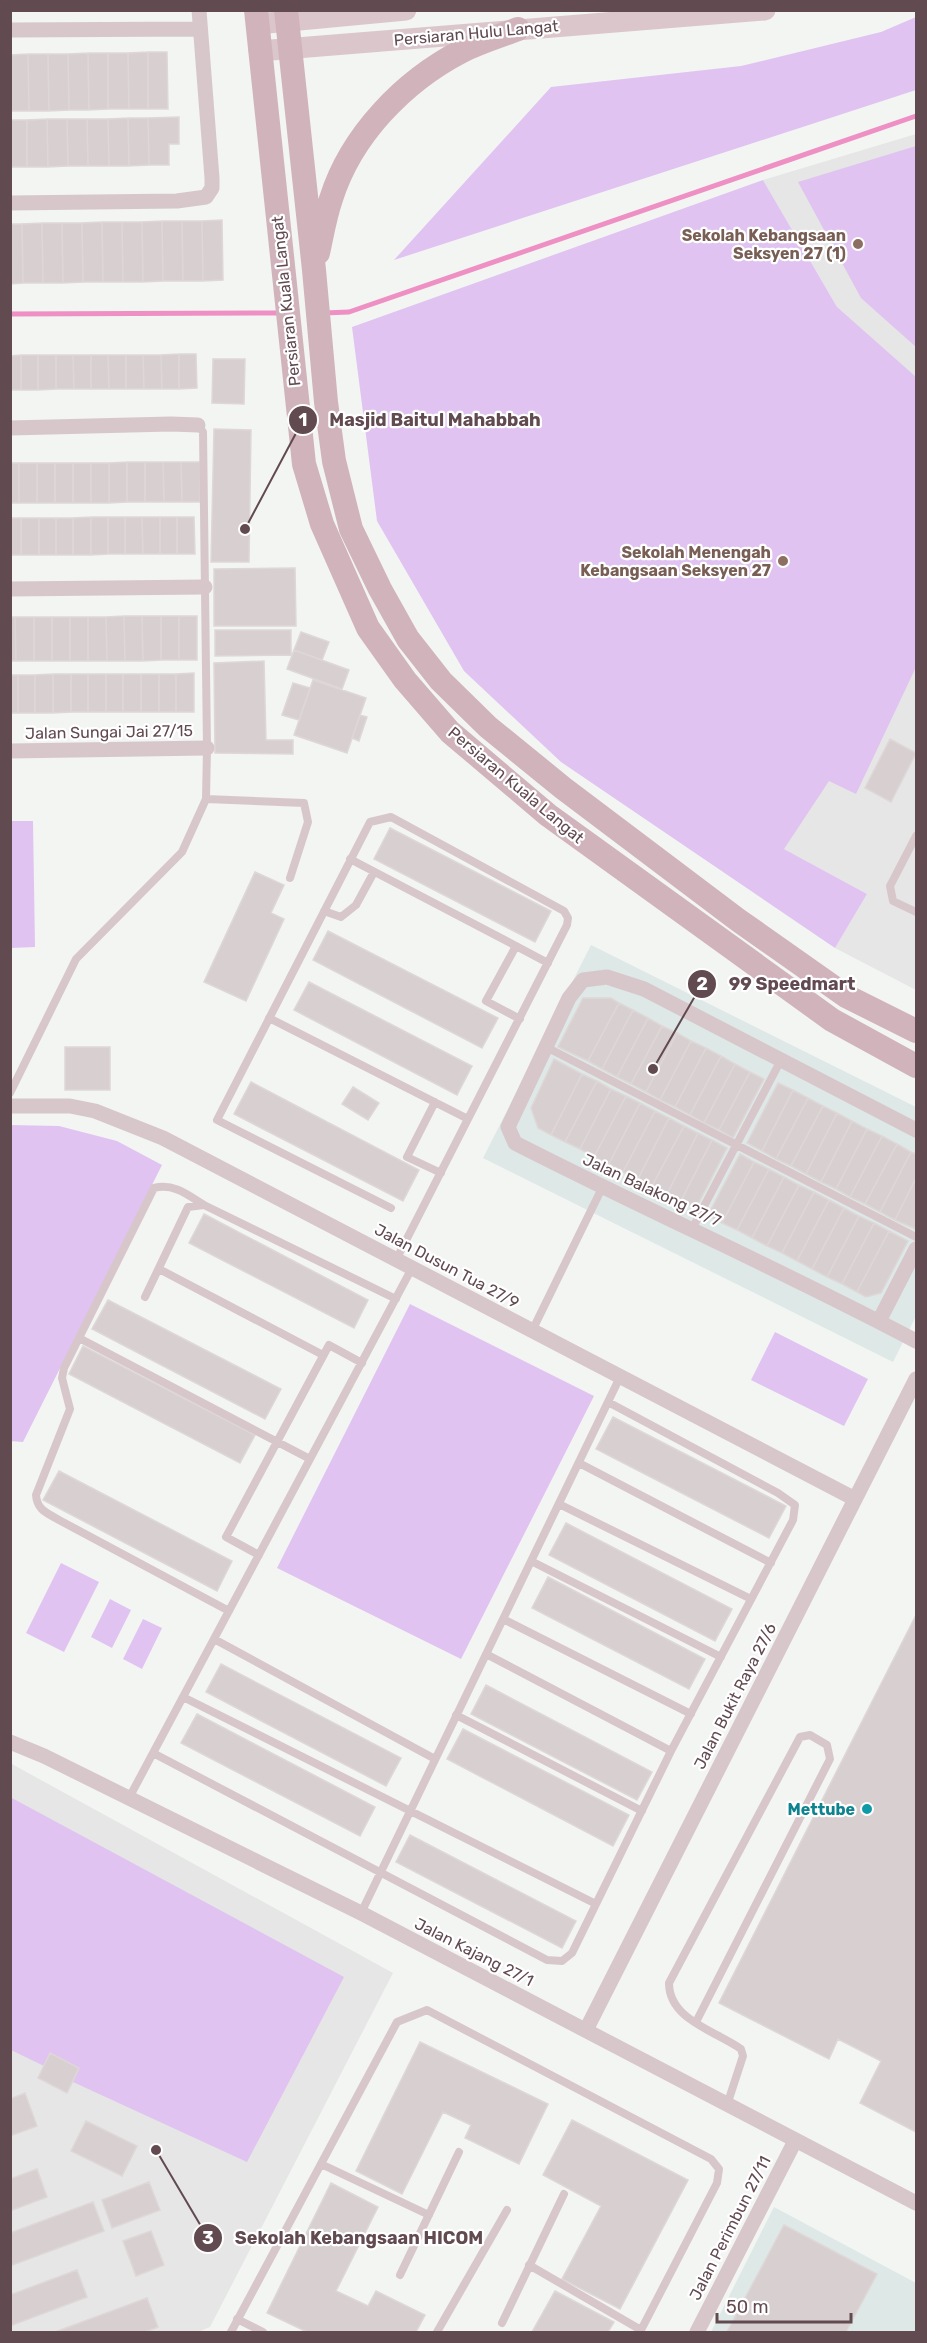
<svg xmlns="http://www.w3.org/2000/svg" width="927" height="2343" font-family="Rubik,sans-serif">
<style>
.commercial{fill:#dee8e7}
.education{fill:#e5e6e5}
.green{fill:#e0c3f1}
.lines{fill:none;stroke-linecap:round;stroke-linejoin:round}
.stream{stroke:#ee90c3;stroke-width:5}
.building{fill:#d8cfd1;stroke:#ded7d7;stroke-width:1.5}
.service{stroke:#d7c7cb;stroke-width:8}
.minor{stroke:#d7c7cb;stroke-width:15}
.secondary{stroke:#dbc6cb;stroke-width:21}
.primary{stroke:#d1b3bb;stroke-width:24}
.education-dot{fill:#8d6e63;stroke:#fff;stroke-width:2}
.culture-dot{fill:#0f9aa8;stroke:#fff;stroke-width:2}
.labels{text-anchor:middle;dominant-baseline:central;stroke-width:4.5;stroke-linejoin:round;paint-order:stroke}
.street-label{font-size:16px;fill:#614a50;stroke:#fff}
.education-label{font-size:16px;font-weight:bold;fill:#785e54;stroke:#fff;text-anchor:end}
.culture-label{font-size:16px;font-weight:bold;fill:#0d838f;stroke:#fff;text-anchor:end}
.leader{fill:none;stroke:#614a50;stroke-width:2}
.callout-dot{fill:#614a50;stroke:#fff;stroke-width:2}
.mark-label{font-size:18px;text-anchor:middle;font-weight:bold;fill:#fff}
.callout-label{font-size:18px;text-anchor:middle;font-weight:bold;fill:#614a50;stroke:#fff;stroke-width:4.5;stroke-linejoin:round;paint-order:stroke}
</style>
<rect width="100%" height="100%" fill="#f3f5f3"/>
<path class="commercial" d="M591,945L916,1107V1316L893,1362L483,1158Z
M774,2207L916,2283V2332H711Z"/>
<path class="education" d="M916,134V990L835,948L867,894L784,849L837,307L763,180Z
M10,1763L393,1973L210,2327L198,2332H11Z"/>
<path class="green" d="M916,17V90L394,260L551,87L741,66L881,32Z
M916,146V347L861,298L798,182Z
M763,180L837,307L916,377V667L856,794L829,781L784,849L867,894L835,948L561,762L464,671L377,521L352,327Z
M10,821H33L35,947L11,948Z
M10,1125L59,1126L117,1141L162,1165L23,1442L10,1441Z
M410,1304L594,1396L461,1659L277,1568Z
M775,1332L868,1379L844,1426L751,1380Z
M61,1563L99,1582L64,1652L26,1633Z
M110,1599L131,1610L112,1648L91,1637Z
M143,1619L162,1628L142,1669L123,1659Z
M10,1797L344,1977L247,2162L73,2082L79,2068L50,2054L44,2066L11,2050Z"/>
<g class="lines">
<path class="stream" d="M324,313L349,312L916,116
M10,314L282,313"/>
</g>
<path class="building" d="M148,52H167L168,109H148Z
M148,52V109H129L128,53Z
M88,53L89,110H69L68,54Z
M88,53H108V109L89,110Z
M108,53H128L129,109H108Z
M28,54L29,111H10V55Z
M28,54H48L49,111H29Z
M48,54H68L69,110L49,111Z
M179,117V144H169V165H149L148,118Z
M128,118L129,166H109L108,119Z
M128,118H148L149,165L129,166Z
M47,119L48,167H27V120Z
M47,119H67L68,166L48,167Z
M67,119H87L88,166H68Z
M87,119H108L109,166H88Z
M10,120H27V167H10Z
M222,220L223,280L203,281L202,221Z
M162,221L163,281L143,282L142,222Z
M162,221H182L183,281H163Z
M182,221H202L203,281H183Z
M102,222L103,282H83L82,223Z
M102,222H122L123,282H103Z
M122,222H142L143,282H123Z
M42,223L43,283H23L22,224Z
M42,223H62L63,283H43Z
M62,223H82L83,282L63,283Z
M10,224H22L23,283L10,284Z
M179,354H196L197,388L179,389Z
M179,354V389H162L161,355Z
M21,355V390H10V356Z
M21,355H38V390H21Z
M38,355H56V389L38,390Z
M56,355H73L74,389H56Z
M73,355H91V389H74Z
M91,355H108L109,389H91Z
M108,355H126V389H109Z
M126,355H143L144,389H126Z
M143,355H161L162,389H144Z
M213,359H245L244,404L212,403Z
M214,429L251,430L249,562H211Z
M127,462V502L109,503V463Z
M127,462H145V502H127Z
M145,462H163L164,502H145Z
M163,462H181L182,502H164Z
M181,462H200V502H182Z
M10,463H19V503H10Z
M19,463H37V503H19Z
M37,463H55V503H37Z
M55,463H73V503H55Z
M73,463H91V503H73Z
M91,463H109V503H91Z
M91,517H108V554L91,555Z
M91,517V555H73V518Z
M108,517H125V554H108Z
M125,517H142L143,554H125Z
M142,517H160V554H143Z
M160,517H177V554H160Z
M177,517H194L195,554H177Z
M10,518H21V555H10Z
M21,518H39V555H21Z
M39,518H56V555H39Z
M56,518H73V555H56Z
M295,568L296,626H214V569Z
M124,616L125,661H107L106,617Z
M124,616H142L143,661H125Z
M142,616H161V660L143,661Z
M161,616H179V660H161Z
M179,616H197V660H179Z
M10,617H15L16,661H10Z
M15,617H34V661H16Z
M34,617H52V661H34Z
M52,617H70V661H52Z
M70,617H88V661H70Z
M88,617H106L107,661H88Z
M215,630H291V655L215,656Z
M301,632L329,642L322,660L294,650Z
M294,650L349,670L342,689L287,669Z
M264,661L266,740H293V754L215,753L214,663Z
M194,673V712H176V674Z
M53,674H71V712L53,713Z
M53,674V713H35V675Z
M71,674H88V712H71Z
M88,674H106V712H88Z
M106,674H123V712H106Z
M123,674H141V712H123Z
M141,674H159V712H141Z
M159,674H176V712H159Z
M10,675H18V713H10Z
M18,675H35V713H18Z
M313,680L366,698L347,753L294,735Z
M293,683L310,688L299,720L282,715Z
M360,715L367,717L359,741L352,738Z
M890,739L916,753L891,802L865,788Z
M390,828L551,911L535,942L374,859Z
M255,872L284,885L271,913L284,919L246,1001L204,982Z
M328,931L498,1018L482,1048L313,960Z
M309,982L472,1066L457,1095L294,1010Z
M583,998H611L619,1003L588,1061L558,1047Z
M619,1003L633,1010L602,1069L588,1061Z
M633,1010L648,1018L617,1077L602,1069Z
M648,1018L662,1026L631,1084L617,1077Z
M662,1026L677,1033L646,1092L631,1084Z
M677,1033L691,1041L660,1100L646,1092Z
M691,1041L706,1048L675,1107L660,1100Z
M65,1047H110V1090H65Z
M706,1048L721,1056L690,1115L675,1107Z
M721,1056L735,1064L704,1123L690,1115Z
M554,1059L582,1074L551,1135L538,1128L531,1108Z
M735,1064L750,1072L719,1130L704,1123Z
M750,1072L764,1079L733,1138L719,1130Z
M582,1074L597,1081L565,1142L551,1135Z
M597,1081L611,1089L580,1149L565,1142Z
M251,1082L419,1170L403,1201L234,1114Z
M778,1083L793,1090L762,1151L747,1143Z
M353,1087L379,1103L368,1120L342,1104Z
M611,1089L626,1096L594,1157L580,1149Z
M793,1090L808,1098L776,1159L762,1151Z
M626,1096L640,1103L609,1164L594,1157Z
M808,1098L823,1106L791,1166L776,1159Z
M640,1103L655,1111L623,1172L609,1164Z
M823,1106L837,1113L806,1174L791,1166Z
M655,1111L669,1118L638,1179L623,1172Z
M837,1113L852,1121L821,1182L806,1174Z
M669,1118L684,1126L652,1186L638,1179Z
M852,1121L867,1129L836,1189L821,1182Z
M684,1126L698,1133L667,1194L652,1186Z
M867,1129L882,1136L850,1197L836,1189Z
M698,1133L712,1140L681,1201L667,1194Z
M882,1136L897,1144L865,1204L850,1197Z
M712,1140L727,1148L696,1208L681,1201Z
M897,1144L911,1152L880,1212L865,1204Z
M911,1152L916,1154V1178L895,1220L880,1212Z
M740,1154L754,1162L722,1223L708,1215Z
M754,1162L769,1169L737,1230L722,1223Z
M769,1169L784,1177L752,1238L737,1230Z
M784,1177L799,1185L767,1246L752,1238Z
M916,1178V1229L895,1220Z
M799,1185L814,1192L782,1253L767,1246Z
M814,1192L829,1200L797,1261L782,1253Z
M829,1200L844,1208L812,1269L797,1261Z
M844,1208L859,1216L827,1277L812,1269Z
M204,1214L368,1300L354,1328L189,1243Z
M859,1216L874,1223L842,1284L827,1277Z
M874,1223L889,1231L857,1292L842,1284Z
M889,1231L908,1241L881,1293L866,1297L857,1292Z
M108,1300L281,1389L265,1419L92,1329Z
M83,1346L255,1435L240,1463L69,1374Z
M613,1417L786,1506L769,1538L596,1449Z
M59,1471L232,1561L217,1591L43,1500Z
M566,1523L732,1609L715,1641L549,1555Z
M548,1577L705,1659L689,1689L532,1608Z
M916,1615V2132L860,2103L881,2061L838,2039L829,2059L719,2003Z
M221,1664L401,1758L386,1786L206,1692Z
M486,1685L652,1772L637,1800L471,1714Z
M197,1714L375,1807L360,1836L181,1743Z
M463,1729L629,1815L613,1846L447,1759Z
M410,1835L576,1921L562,1948L396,1862Z
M420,2042L548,2104L519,2164L465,2138L471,2125L443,2112L402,2194L356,2171Z
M50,2053L79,2068L67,2093L38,2078Z
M25,2093L37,2126L10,2136V2099Z
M572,2120L688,2180L620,2309L562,2279L601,2206L543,2175Z
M86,2121L137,2146L122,2176L71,2151Z
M37,2169L47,2197L10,2211V2179Z
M149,2182L160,2210L112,2228L102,2200Z
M331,2183L378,2207L336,2291L368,2306L376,2291L425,2315L416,2332H307L267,2313Z
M93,2202L104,2231L10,2266V2233Z
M784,2225L877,2274L846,2332H727Z
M151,2231L164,2265L136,2276L123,2241Z
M77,2270L87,2297L10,2326V2295Z
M555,2291L614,2322L608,2332H532Z
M147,2298L158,2327L145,2332H55Z"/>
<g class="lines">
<path class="service" d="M206,799L304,803L308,822L290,878
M916,836L890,886L893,901L916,912
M350,859L516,946L486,1001L520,1019
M324,911L341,917L356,905L374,872
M516,946L548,963
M269,1018L468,1119
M546,1047L916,1237
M10,1093L76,959L182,852L206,799L207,748L203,432L198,425
M435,1102L407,1157L441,1173
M204,1205C188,1195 174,1183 154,1188L64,1368L62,1378L70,1409L36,1495C37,1510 47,1513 59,1520L229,1611
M391,1208L217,1120L370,822L391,817L564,911L568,918L567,925L396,1260
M692,1229L781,1060
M159,1269L323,1355
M145,1297L188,1207L204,1205L396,1299
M532,1331L602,1188
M79,1338L310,1459
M579,1463L771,1563
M559,1504L751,1599
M259,1555L226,1537L329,1345L362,1363
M531,1561L721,1657
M503,1619L691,1714
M214,1639L435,1759
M486,1654L671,1751
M183,1697L596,1904
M456,1715L642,1811
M153,1753L547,1960L562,1961L572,1953L671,1751L793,1520L795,1505L778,1493L608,1402
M129,1798L412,1268
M361,1913L620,1377
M696,2022L830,1759L827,1745L810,1735L800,1737L669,1983C669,2020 716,2031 741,2049L743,2056L727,2105
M321,2164L429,2215
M529,2265L641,2330
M400,2275L459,2152
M237,2319L263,2332
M502,2323L564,2194
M231,2332L397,2022L427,2010L711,2159L719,2169L717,2183L640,2332
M437,2332L507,2210"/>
<path class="minor" d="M10,30L200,29
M10,203L177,201L206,197L212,188V178L199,10
M10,428L171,424L198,425
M10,589L205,587
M10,751L207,748
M10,1106H70L95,1111L163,1138L855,1499
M916,1130L644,989L607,977L583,980L569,998L508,1127L515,1143C648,1211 784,1271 916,1341
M879,1321L916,1249
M10,1742L44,1756L361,1913L916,2203
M586,2030L916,1379
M697,2332L795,2141"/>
<path class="secondary" d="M257,24L406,10
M259,51L765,10"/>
<path class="primary" d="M256,10L304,464L322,524L368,628L405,680L450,732L548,815L832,1020L916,1066
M286,10L314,270L326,402L334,461L351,529L380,589L408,639L441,681L488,727L563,788L738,920L846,996L916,1031
M318,253C322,235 325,216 331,199C351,135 404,81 462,51C480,42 500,36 518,29"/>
</g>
<g class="education-dot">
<circle cx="858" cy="244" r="6"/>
<circle cx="783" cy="561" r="6"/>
</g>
<circle class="culture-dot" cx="867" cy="1809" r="6"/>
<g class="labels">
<g class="street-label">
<text transform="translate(476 33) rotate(-5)">Persiaran Hulu Langat</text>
<text transform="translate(286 301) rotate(-96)">Persiaran Kuala Langat</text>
<text transform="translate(109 732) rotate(-1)">Jalan Sungai Jai 27/15</text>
<text transform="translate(516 785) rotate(40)">Persiaran Kuala Langat</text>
<text transform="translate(652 1190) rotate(25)">Jalan Balakong 27/7</text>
<text transform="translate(447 1266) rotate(28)">Jalan Dusun Tua 27/9</text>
<text transform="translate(735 1696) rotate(-63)">Jalan Bukit Raya 27/6</text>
<text transform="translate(474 1952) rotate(27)">Jalan Kajang 27/1</text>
<text transform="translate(730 2228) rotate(-63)">Jalan Perimbun 27/11</text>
</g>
<g class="education-label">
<text x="846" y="235">Sekolah Kebangsaan<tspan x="846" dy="18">Seksyen 27 (1)</tspan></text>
<text x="771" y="552">Sekolah Menengah<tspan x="771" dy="18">Kebangsaan Seksyen 27</tspan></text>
</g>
<g class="culture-label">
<text x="855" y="1809">Mettube</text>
</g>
</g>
<path class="leader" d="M245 529L303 420M653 1069L702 984M156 2150L208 2238"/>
<g class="callout-dot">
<circle cx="245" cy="529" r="6"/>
<circle cx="653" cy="1069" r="6"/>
<circle cx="156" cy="2150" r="6"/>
<circle cx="303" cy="420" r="15"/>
<circle cx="702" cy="984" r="15"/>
<circle cx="208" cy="2238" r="15"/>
</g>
<g class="mark-label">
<text x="303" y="426">1</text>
<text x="702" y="990">2</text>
<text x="208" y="2244">3</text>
</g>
<g class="callout-label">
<text x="435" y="426">Masjid Baitul Mahabbah</text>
<text x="792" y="990">99 Speedmart</text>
<text x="359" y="2244">Sekolah Kebangsaan HICOM</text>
</g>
<rect width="927" height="2343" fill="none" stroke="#614a50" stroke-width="24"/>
<path d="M717 2313v9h134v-9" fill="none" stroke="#614a50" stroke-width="3"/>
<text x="726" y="2313" font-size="18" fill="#614a50" stroke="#ffffff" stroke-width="4.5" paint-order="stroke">50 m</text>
</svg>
